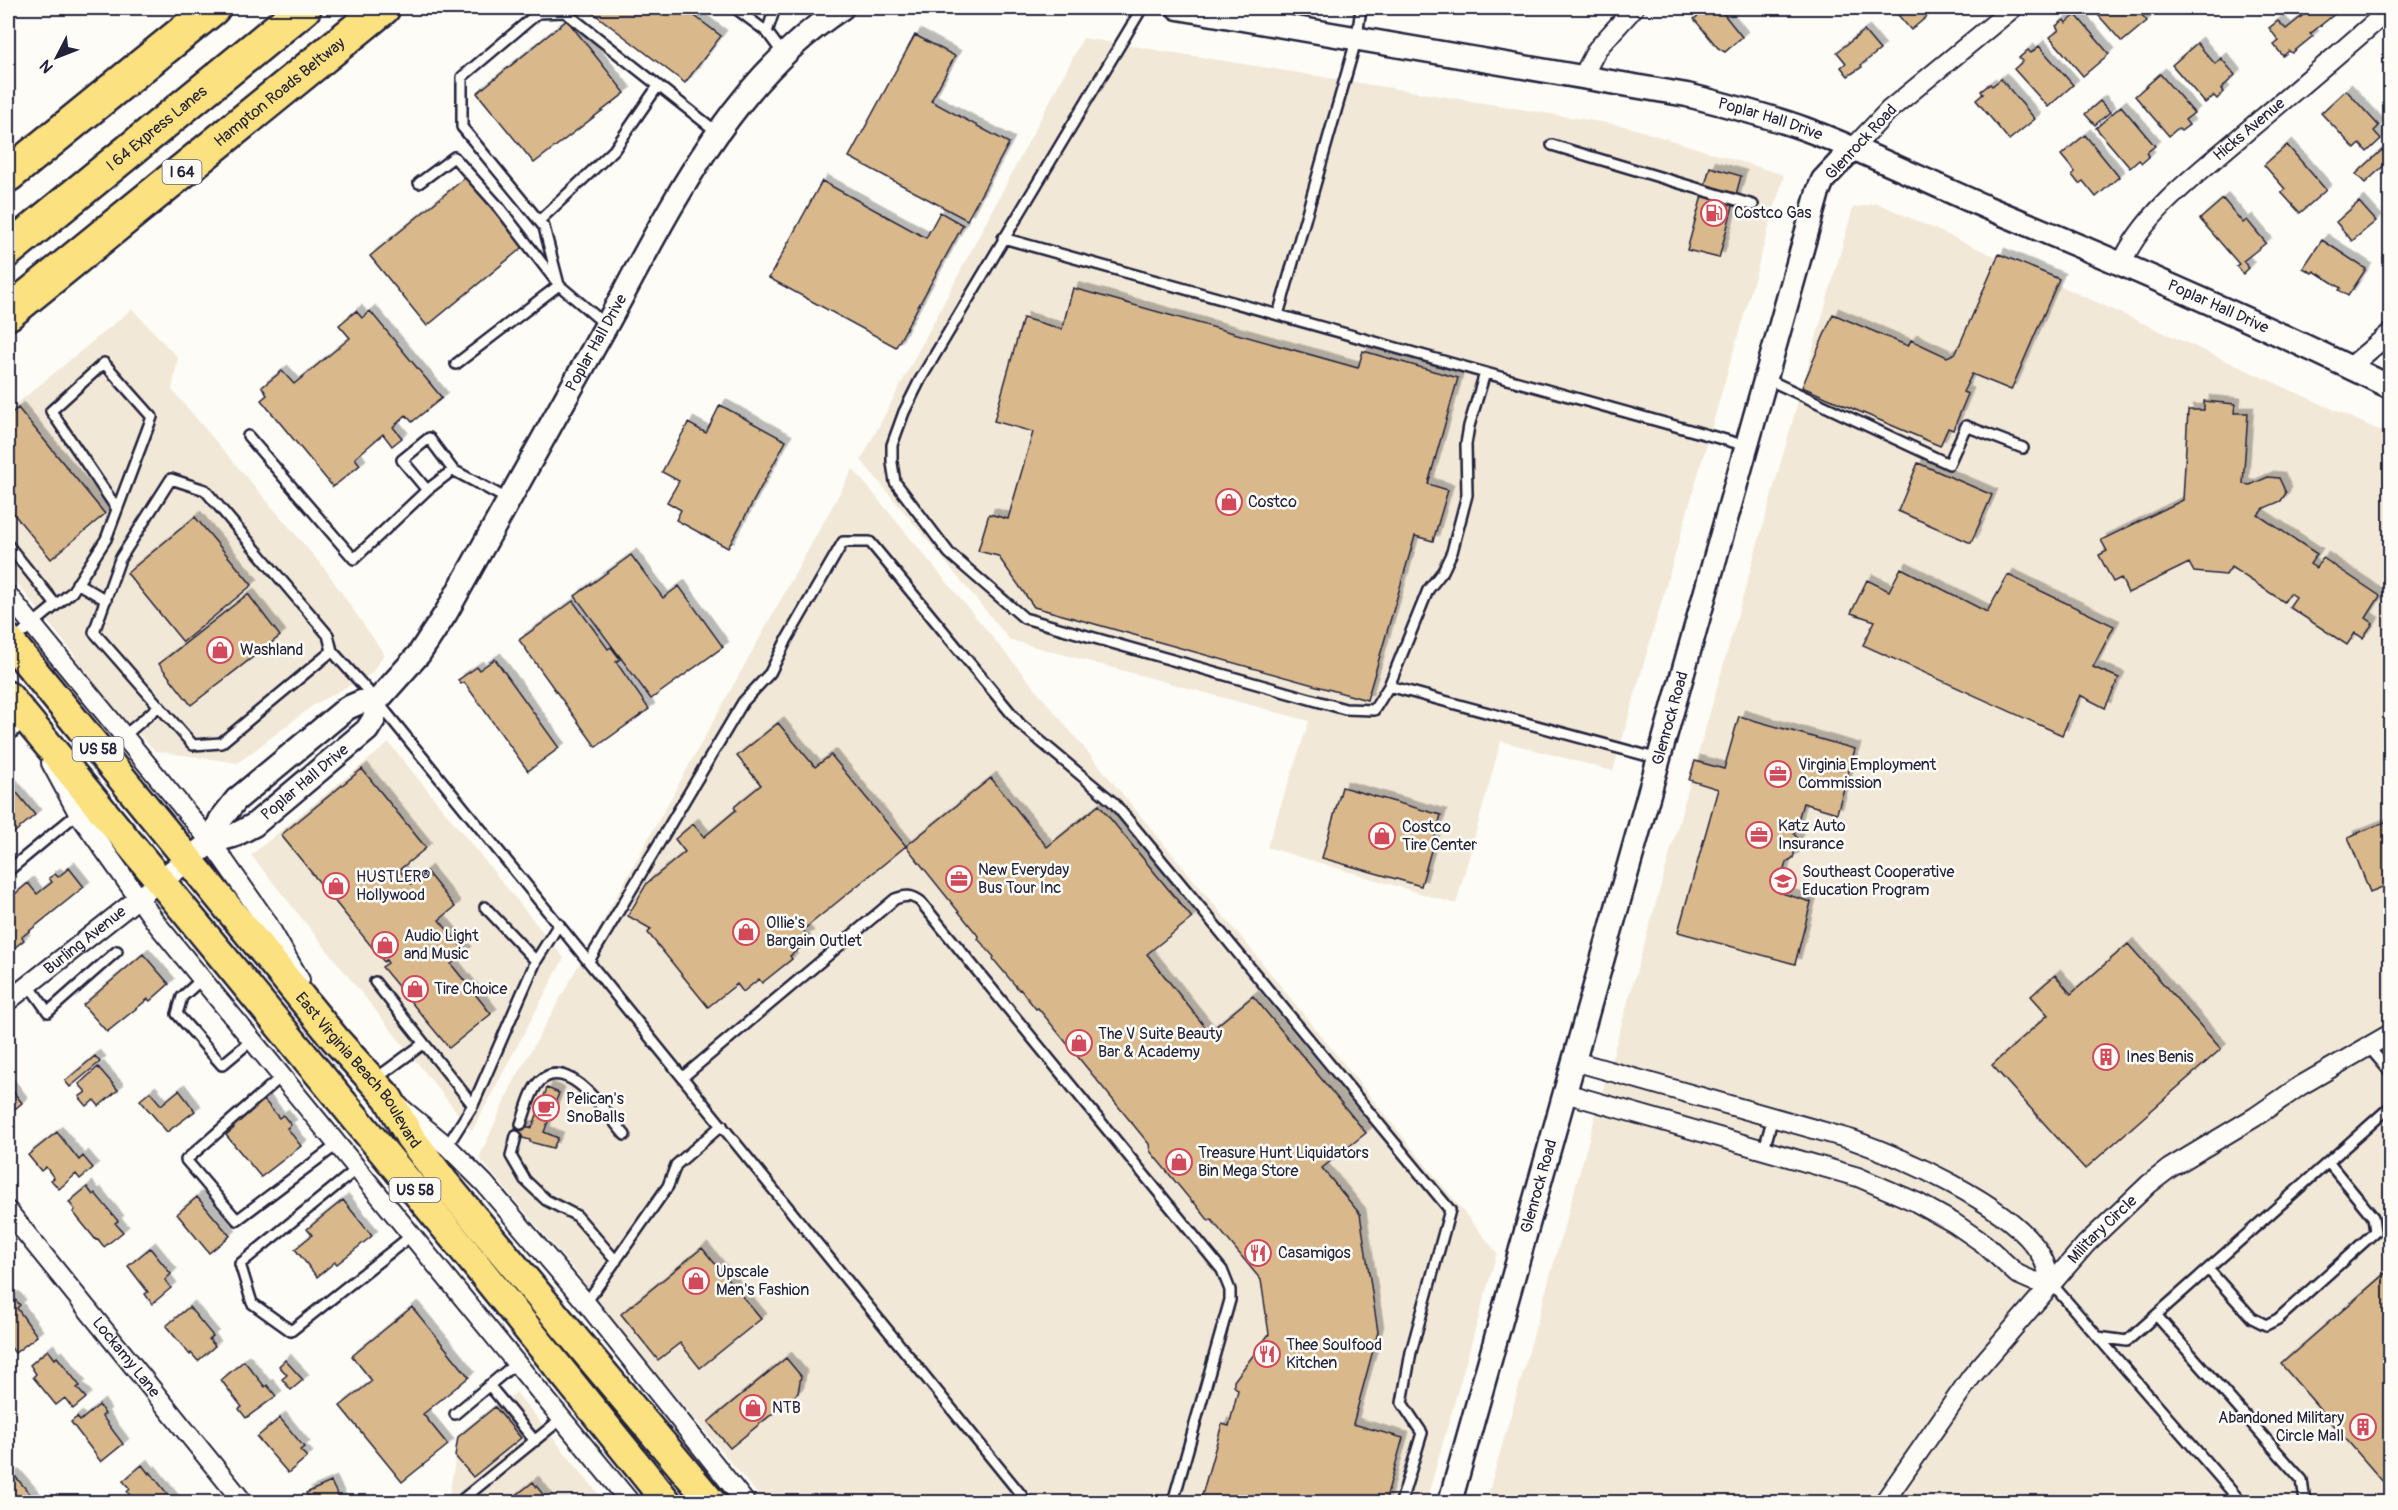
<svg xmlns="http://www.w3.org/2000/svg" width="2398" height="1510" font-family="Pangolin,sans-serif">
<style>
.built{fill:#f2e8d7}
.building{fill:#d9b88c;stroke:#22223b;stroke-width:1.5;filter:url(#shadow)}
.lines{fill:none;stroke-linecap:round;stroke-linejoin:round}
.service-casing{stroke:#22223b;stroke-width:14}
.minor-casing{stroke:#22223b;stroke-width:22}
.tertiary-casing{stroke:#22223b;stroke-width:27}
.primary-casing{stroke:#22223b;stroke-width:33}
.motorway-casing{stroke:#22223b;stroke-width:38}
.service{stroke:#fdfcf7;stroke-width:9}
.minor{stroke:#fdfcf7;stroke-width:18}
.tertiary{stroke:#fdfcf7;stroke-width:22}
.primary{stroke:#fbe180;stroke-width:28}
.motorway{stroke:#fbe180;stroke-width:33}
.labels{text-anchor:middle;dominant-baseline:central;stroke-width:5;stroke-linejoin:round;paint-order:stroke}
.shield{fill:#fdfcf7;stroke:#646373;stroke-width:1.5}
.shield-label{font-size:15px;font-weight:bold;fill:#22223b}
.street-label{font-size:16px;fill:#22223b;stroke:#fdfcf7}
.poi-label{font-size:16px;fill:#22223b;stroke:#fdfcf7;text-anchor:start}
</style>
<defs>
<filter id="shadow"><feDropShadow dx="5.5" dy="-5.5" stdDeviation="0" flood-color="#0004"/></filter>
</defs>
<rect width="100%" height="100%" fill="#fdfcf7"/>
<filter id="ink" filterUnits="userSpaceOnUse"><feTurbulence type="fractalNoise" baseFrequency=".0167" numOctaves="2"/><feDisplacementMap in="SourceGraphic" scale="12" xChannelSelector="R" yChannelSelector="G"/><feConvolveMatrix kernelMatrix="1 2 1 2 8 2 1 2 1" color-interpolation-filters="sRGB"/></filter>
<g filter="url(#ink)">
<path class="built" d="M1083,38L1625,126L1784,175L1613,771L1501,741L1456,904L1267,847L1309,721L1010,640L861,460Z
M1877,203L2390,435V1502H1486L1853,208Z
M132,309L178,358L172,390L325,569L384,654L371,674L315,704L238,763L155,751L111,706L81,670L74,654L52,627L8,572V411Z
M853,469L1241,937L1497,1253L1426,1502H764L606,1313L576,1272L479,1158L511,1087Z
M389,743L564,958L472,1131L251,855Z
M516,1392L605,1502H448L458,1443Z"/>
<path class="building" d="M589,8H684L721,36L685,83L588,9Z
M1702,8H1719L1742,37L1725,52L1718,48L1694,19L1702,13L1699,10Z
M1892,8H1937L1911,30Z
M2092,8H2136L2147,21L2122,42Z
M2312,8H2331L2336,13L2310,34L2313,36L2292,53L2289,51L2283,56L2274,45L2279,41L2269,28L2278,21L2286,29Z
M2076,15L2109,54L2083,76L2050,37L2059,30L2056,26L2064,20L2066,23Z
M567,20L625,93L534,163L477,93Z
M1864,31L1880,50L1861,65L1862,67L1848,76L1841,67L1846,63L1837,52Z
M915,35L955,56L931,101L1009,143L967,220L849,157Z
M2197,43L2215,64L2221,58L2235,75L2221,89L2224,92L2217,99L2214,96L2205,103L2172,65Z
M2039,46L2073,85L2048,107L2014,69L2023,61L2019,58L2028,50L2031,53Z
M2160,74L2194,113L2185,120L2189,125L2181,131L2178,128L2169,136L2135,96Z
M2001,79L2035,119L2009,140L1976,100L1983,94L1981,91L1990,84L1992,86Z
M2346,90L2379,126L2374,131L2381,139L2367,152L2360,144L2355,149L2321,113Z
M2100,101L2110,112L2095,125L2085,114Z
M2121,106L2155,146L2146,153L2149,157L2142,163L2139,160L2130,168L2096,128Z
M2085,135L2119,177L2096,197L2083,181L2079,184L2072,175L2075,172L2061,155Z
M2287,145L2326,190L2300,213L2281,192L2285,189L2264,165Z
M2382,150L2390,160L2365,183L2356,174Z
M1710,167L1741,176L1719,258L1687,250Z
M466,177L523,247L427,326L370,256Z
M822,181L926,238L940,212L963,225L896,347L769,278Z
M2223,199L2243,223L2247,220L2266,243L2243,261L2249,268L2243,274L2236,266L2239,264L2200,219Z
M2359,202L2376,221L2352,241L2336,222Z
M2322,240L2366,269L2348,296L2339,290L2341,288L2314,271L2312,273L2303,268Z
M1999,254L2059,279L2011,390L1972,374L1963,392L1968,394L1953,430L1948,428L1940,446L1802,387L1833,314L1908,346L1911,340L1947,357L1956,353Z
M1073,288L1358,368L1363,351L1458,378L1428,484L1448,490L1433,541L1415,536L1367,700L1034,607L998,556L978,551L989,514L1008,519L1033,432L994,421L1023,318L1062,329Z
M356,311L362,318L370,311L442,398L412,422L406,415L393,427L402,438L392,446L383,434L355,458L360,465L333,487L261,400L267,395L262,387L282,371L294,384L350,338L339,325Z
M2204,401L2235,404L2234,413H2248L2243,484L2250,485L2268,477L2279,478L2286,493L2281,501L2264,508L2258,515L2317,554L2310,564L2316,568L2323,558L2380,596L2366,618L2373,623L2363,638L2355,633L2347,645L2289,607L2296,597L2290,593L2284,602L2231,567L2226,575L2194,572L2189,563L2128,593L2121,578L2113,582L2099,555L2107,551L2101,540L2183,500L2188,410H2204Z
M720,405L786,441L728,548L676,520L681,510L667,502L679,481L662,472L688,423L706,433Z
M18,408L105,514L51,559L8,507V416Z
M1918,463L1992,495L1971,543L1898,511Z
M195,517L252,585L183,642L127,573Z
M631,555L663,598L679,586L723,647L651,699L575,596Z
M1901,568L1987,612L2008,575L2114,626L2093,667L2119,678L2105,708L2080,695L2062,735L1863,645L1875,621L1851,613L1867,580L1889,591Z
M248,594L280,636L191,705L159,664Z
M573,601L608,649L611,647L620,659L616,662L649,709L596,747L519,640Z
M495,659L559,748L528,771L464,682L461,684L458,680L477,667L479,670Z
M1739,716L1855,749L1837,813L1803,803L1794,834L1798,839L1793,858L1786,862L1778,892L1811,902L1795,964L1678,932L1718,789L1689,780L1695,761L1724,769Z
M778,723L815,767L831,755L906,846L991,778L1047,847L1099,805L1192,918L1147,954L1209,1032L1253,996L1366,1133L1322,1168L1360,1214L1378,1332L1353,1424L1403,1438L1385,1502H1200L1222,1424L1229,1426L1238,1390L1234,1386V1381L1269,1334L1261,1280L1211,1219L1209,1221L1193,1201L1192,1202L1150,1151L1149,1144L1038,1008L1036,1009L1020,989L1019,990L993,959L994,957L978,939L979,937L906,846L803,930L808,936L803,939L806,943L790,956L792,959L762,983L759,979L743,992L737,984L708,1007L648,933L651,929L628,916L647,883L685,852L675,839L693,824L704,837L736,810L734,807L761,785L737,756Z
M362,769L426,848L399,870L411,884L426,871L455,907L439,920L466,952L451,964L491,1014L449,1048L382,967L388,963L386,960L384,962L281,835Z
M8,782L35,815L8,838V818L13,813L8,807Z
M1342,787L1441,815L1421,886L1322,858Z
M2390,820V884L2370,892L2348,837Z
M69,868L84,887L22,937L24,940L8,953V900L28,883L37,894L52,882L49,878L55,874L58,877Z
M2128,944L2221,1049L2085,1169L1992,1065L2048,1015L2031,996L2055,975L2071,994Z
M143,954L169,984L150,1001L148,999L107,1032L83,1005Z
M95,1056L100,1062L70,1087L65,1081Z
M98,1067L118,1090L99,1106L94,1100L87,1106L79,1097L86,1092L79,1084Z
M8,1085L22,1103L8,1115Z
M547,1088L559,1093L544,1132L558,1138L553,1148L530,1142V1140L516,1136L514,1132L517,1124L532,1128Z
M179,1090L195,1111L167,1132L140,1100L150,1092L161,1105Z
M264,1100L279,1118L283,1115L291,1125L287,1128L301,1146L261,1177L226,1135L234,1128L233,1126Z
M57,1132L79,1160L83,1156L93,1168L80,1179L76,1174L59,1189L51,1180L54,1178L46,1167L41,1171L28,1155Z
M87,1187L93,1195L95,1193L118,1221L115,1223L123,1232L104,1247L98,1239L96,1240L73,1212L75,1210L69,1202Z
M197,1197L230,1236L209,1253L177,1214Z
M343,1200L372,1236L337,1264L335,1262L317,1277L295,1249L312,1235L307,1229Z
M150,1248L171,1274L165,1280L171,1288L152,1304L145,1294L148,1292L128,1266Z
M702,1248L761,1319L700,1368L680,1343L658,1360L621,1314Z
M2390,1269V1490L2281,1364Z
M13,1297L20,1305L17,1308L37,1336L15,1353L8,1344V1301Z
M189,1307L213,1336L209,1339L215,1346L198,1361L191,1353L190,1355L166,1326Z
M412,1307L469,1377L423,1414L448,1445L402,1482L340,1406L372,1381L352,1356Z
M48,1350L55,1359L57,1357L80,1386L77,1388L86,1398L73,1409L65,1398L56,1405L33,1377L36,1374L30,1365Z
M786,1358L801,1376L798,1393L730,1448L708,1422Z
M285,1360L303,1380L291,1390L282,1379L287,1375L279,1366Z
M244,1361L265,1387L267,1385L276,1396L246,1418L239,1409L242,1407L221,1380Z
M99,1405L105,1414L102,1416L123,1444L101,1462L71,1422L77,1417L80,1421Z
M495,1407L521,1438L473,1477L455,1456L458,1437Z
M280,1418L304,1447L300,1450L307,1457L288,1473L257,1437Z
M142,1465L149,1474L150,1472L173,1501L136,1502L127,1492L130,1489L123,1481Z
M14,1475L36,1501L35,1502H8V1480Z
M331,1482L341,1502H310L306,1493Z
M533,1482L549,1502H508Z"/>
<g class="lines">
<defs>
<path id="service" d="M735,8L767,32L784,55
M1142,8L920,380L904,412L892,445V463L895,482L949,553L1024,618L1345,709L1374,710L1389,686L1428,590L1443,571L1452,552L1467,495L1466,444L1469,426L1485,373
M767,32L775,8
M1552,145L1753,205
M419,183L454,157L498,206L555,280
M539,221L614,150L658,86
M1003,238L1747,446
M559,285L544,227L462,127V77L538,13L565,12L717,132
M1278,315L1357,37L1361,8
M456,364L559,285L606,325
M1767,379L1949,464L1966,426L2023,448
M248,436L354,559L427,490L402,460L429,438L453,470L509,500
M427,490L453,470
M8,545L56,605
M77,583L106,600
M12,641L72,592L106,539L152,417L104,363L51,411L117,509
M332,651L221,743L193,745L94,632L120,559L171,479L205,490L328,635L332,651L377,701L1027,1502
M1389,686L1659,759
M124,736L159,706
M8,737L25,721
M8,871L78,813
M536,961L559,924
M589,961L743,702L770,673L787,639L843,542H870L1020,724L1114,803L1450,1210L1411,1352L1402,1403L1422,1433L1401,1502
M202,979L182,997L177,1014L222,1065L252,1040
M375,982L473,1105
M28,984L48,1012L117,951
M2368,1046L2390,1072
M282,1076L186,1160L237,1220L338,1144
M683,1077L895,899C906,895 911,895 920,901L1222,1270L1230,1290V1300L1173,1502
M374,1080L423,1044
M521,1124C526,1111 530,1091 540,1081C569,1054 608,1116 625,1135
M516,1136L511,1156L525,1180L546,1200L577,1216L616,1261
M447,1146L473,1105L536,961L485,907
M1764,1149L1773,1117
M358,1168L240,1264L252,1303L291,1331L412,1235
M2208,1269L2252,1318L2266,1325L2278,1319L2375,1232L2373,1217L2328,1162
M2051,1283L2241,1502
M586,1303L668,1186L676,1165L722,1125
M2156,1315L2302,1480L2305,1502
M2098,1337L2127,1341L2390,1107
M489,1385L535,1441
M455,1414L516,1363
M463,1499L561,1419"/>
<g id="minor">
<path d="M1583,76L1597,49L1634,8"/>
<path d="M1853,148L1889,110L2013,8"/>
<path id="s1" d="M2122,263C2144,211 2205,168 2247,131C2295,91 2343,50 2390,9"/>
<path d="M2350,367L2390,333"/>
<path d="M8,595L211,842L265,919L300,980"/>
<path d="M51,763L78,813L157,924L630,1502"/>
<path id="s2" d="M8,1001L160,881"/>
<path d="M1574,1061L1853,1140C1906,1159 2000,1201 2034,1245C2044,1257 2047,1269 2051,1283"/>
<path d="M1565,1093L1858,1177L1916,1202L1954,1223L1983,1243L2017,1274L2033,1281L2051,1283"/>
<path d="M400,1107L447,1146L484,1183L586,1303L745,1502"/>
<path id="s3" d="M8,1211L243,1502"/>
<path id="s4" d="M1884,1502L1971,1377L2086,1244L2149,1184L2170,1168L2255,1117L2300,1086L2390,1034"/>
</g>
<g id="tertiary">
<path id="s5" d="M1178,8L1687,95C1727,105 1766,115 1805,129C1867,152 1927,182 1988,208C2124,264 2258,322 2390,387"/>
<path d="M211,842L221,819L236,800L347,708L361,702L377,701"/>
<path id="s6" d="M160,881L211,842L233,836L254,825L367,730L374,719L377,701L419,654L446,613C500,517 553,420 607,324C670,209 729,82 842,8"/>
<path id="s7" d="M1450,1502L1818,192L1823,180L1853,148"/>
</g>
<g id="primary">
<path id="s8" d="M8,639L335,1039L388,1098L410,1137L444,1182L711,1502"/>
<path d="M8,696L464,1250L667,1502"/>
</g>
<g id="motorway">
<path d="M8,175L213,8"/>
<path id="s9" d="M8,250L304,8"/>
<path id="s10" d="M8,313L383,8"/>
</g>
</defs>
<use href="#service" class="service-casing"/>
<use href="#minor" class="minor-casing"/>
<use href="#tertiary" class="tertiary-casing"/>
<use href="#primary" class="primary-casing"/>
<use href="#motorway" class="motorway-casing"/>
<use href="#service" class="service"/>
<use href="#minor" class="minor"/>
<use href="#tertiary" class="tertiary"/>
<use href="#primary" class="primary"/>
<use href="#motorway" class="motorway"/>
</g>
</g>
<defs>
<symbol id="fuel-ring" viewBox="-11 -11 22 22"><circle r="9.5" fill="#fdfcf7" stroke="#d1495b" stroke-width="1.5"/><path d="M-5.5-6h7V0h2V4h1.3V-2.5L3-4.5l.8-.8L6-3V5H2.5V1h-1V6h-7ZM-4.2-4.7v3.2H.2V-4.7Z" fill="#d1495b"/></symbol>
<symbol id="shop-ring" viewBox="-11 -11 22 22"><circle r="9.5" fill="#fdfcf7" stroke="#d1495b" stroke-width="1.5"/><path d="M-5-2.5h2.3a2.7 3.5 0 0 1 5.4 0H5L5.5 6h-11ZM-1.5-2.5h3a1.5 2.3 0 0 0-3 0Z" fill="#d1495b"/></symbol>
<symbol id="office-ring" viewBox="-11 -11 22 22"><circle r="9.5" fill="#fdfcf7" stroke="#d1495b" stroke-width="1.5"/><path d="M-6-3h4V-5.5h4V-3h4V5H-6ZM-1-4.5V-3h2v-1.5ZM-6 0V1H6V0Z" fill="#d1495b"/></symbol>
<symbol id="school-ring" viewBox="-11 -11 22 22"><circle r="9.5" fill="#fdfcf7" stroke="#d1495b" stroke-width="1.5"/><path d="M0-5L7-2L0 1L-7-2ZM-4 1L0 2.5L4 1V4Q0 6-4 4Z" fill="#d1495b"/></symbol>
<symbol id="building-ring" viewBox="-11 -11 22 22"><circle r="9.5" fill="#fdfcf7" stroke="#d1495b" stroke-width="1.5"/><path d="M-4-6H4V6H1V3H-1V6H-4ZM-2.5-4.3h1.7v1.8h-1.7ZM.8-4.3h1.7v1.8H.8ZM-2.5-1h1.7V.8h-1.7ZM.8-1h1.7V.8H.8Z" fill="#d1495b"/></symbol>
<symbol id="cafe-ring" viewBox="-11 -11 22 22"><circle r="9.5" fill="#fdfcf7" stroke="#d1495b" stroke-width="1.5"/><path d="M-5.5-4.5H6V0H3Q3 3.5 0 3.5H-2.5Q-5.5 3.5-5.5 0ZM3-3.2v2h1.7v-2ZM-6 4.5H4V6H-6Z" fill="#d1495b"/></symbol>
<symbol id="restaurant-ring" viewBox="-11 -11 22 22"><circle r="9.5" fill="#fdfcf7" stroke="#d1495b" stroke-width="1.5"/><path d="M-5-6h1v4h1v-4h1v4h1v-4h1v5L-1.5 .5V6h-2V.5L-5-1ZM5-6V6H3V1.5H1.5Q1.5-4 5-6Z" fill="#d1495b"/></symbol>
</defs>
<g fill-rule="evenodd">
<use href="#fuel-ring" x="1699" y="198" width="30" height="30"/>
<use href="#shop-ring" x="1214" y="487" width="30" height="30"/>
<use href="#shop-ring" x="205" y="635" width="30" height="30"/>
<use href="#office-ring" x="1763" y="759" width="30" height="30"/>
<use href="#office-ring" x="1744" y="820" width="30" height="30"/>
<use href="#shop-ring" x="1367" y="821" width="30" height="30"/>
<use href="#office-ring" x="944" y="864" width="30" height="30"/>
<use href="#school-ring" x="1768" y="866" width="30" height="30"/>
<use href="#shop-ring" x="321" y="871" width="30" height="30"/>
<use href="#shop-ring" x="731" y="917" width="30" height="30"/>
<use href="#shop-ring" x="370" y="930" width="30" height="30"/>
<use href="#shop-ring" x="400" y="974" width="30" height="30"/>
<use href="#shop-ring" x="1064" y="1028" width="30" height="30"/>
<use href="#building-ring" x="2091" y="1042" width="30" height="30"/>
<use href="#cafe-ring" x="531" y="1093" width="30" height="30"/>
<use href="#shop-ring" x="1164" y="1147" width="30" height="30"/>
<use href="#restaurant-ring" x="1243" y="1238" width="30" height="30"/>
<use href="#shop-ring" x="681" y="1266" width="30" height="30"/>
<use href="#restaurant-ring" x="1252" y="1339" width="30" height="30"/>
<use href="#shop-ring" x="738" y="1393" width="30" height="30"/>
<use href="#building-ring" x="2348" y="1412" width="30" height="30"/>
</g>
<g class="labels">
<g class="shield">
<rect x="162.5" y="160" width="39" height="24" rx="4.5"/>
<rect x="72.5" y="737" width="51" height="24" rx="4.5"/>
<rect x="389.5" y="1178" width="51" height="24" rx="4.5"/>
</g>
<g class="shield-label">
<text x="182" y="172">I 64</text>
<text x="98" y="749">US 58</text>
<text x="415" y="1190">US 58</text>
</g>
<g class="street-label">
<text stroke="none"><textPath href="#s10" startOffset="350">Hampton Roads Beltway</textPath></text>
<text stroke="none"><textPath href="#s5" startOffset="603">Poplar Hall Drive</textPath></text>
<text stroke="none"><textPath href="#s9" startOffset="192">I 64 Express Lanes</textPath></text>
<text stroke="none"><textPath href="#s1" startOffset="186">Hicks Avenue</textPath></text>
<text transform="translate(1861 142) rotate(-47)">Glenrock Road</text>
<text stroke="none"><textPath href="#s5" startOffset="1089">Poplar Hall Drive</textPath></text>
<text stroke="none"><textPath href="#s6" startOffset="711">Poplar Hall Drive</textPath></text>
<text stroke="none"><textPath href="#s7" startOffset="814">Glenrock Road</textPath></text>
<text stroke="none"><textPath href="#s6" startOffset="177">Poplar Hall Drive</textPath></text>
<text stroke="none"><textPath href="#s2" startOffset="98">Burling Avenue</textPath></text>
<text stroke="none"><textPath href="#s8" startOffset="556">East Virginia Beach Boulevard</textPath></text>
<text stroke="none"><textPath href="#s7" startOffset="328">Glenrock Road</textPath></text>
<text stroke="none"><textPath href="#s4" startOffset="350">Military Circle</textPath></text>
<text stroke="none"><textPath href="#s3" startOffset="188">Lockamy Lane</textPath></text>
</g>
<g class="poi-label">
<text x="1734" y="213">Costco Gas</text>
<text x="1248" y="502">Costco</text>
<text x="240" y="650">Washland</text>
<text x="1798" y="765">Virginia Employment<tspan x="1798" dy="18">Commission</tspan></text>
<text x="1778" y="826">Katz Auto<tspan x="1778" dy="18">Insurance</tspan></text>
<text x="1402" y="827">Costco<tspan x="1402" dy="18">Tire Center</tspan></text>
<text x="978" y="870">New Everyday<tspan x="978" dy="18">Bus Tour Inc</tspan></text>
<text x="1802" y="872">Southeast Cooperative<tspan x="1802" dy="18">Education Program</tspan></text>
<text x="356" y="877">HUSTLER®<tspan x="356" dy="18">Hollywood</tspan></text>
<text x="766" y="923">Ollie's<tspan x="766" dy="18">Bargain Outlet</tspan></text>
<text x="404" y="936">Audio Light<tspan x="404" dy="18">and Music</tspan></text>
<text x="434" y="989">Tire Choice</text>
<text x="1098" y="1034">The V Suite Beauty<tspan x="1098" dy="18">Bar &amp; Academy</tspan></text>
<text x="2126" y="1057">Ines Benis</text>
<text x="566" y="1099">Pelican's<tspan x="566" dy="18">SnoBalls</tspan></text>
<text x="1198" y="1153">Treasure Hunt Liquidators<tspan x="1198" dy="18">Bin Mega Store</tspan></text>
<text x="1278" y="1253">Casamigos</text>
<text x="716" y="1272">Upscale<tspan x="716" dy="18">Men's Fashion</tspan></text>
<text x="1286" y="1345">Thee Soulfood<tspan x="1286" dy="18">Kitchen</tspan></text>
<text x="772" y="1408">NTB</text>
<text x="2344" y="1418" text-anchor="end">Abandoned Military<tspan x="2344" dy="18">Circle Mall</tspan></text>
</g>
</g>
<rect width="2398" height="1510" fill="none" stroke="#fdfcf7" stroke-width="30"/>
<rect x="15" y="15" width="2368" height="1480" fill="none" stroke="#22223b" stroke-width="2" filter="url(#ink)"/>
<g transform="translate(57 57) rotate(228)" stroke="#fdfcf7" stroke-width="4.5" paint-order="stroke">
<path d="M0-4.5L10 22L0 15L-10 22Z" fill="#22223b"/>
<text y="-9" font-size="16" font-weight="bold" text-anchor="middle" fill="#22223b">N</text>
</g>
</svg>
